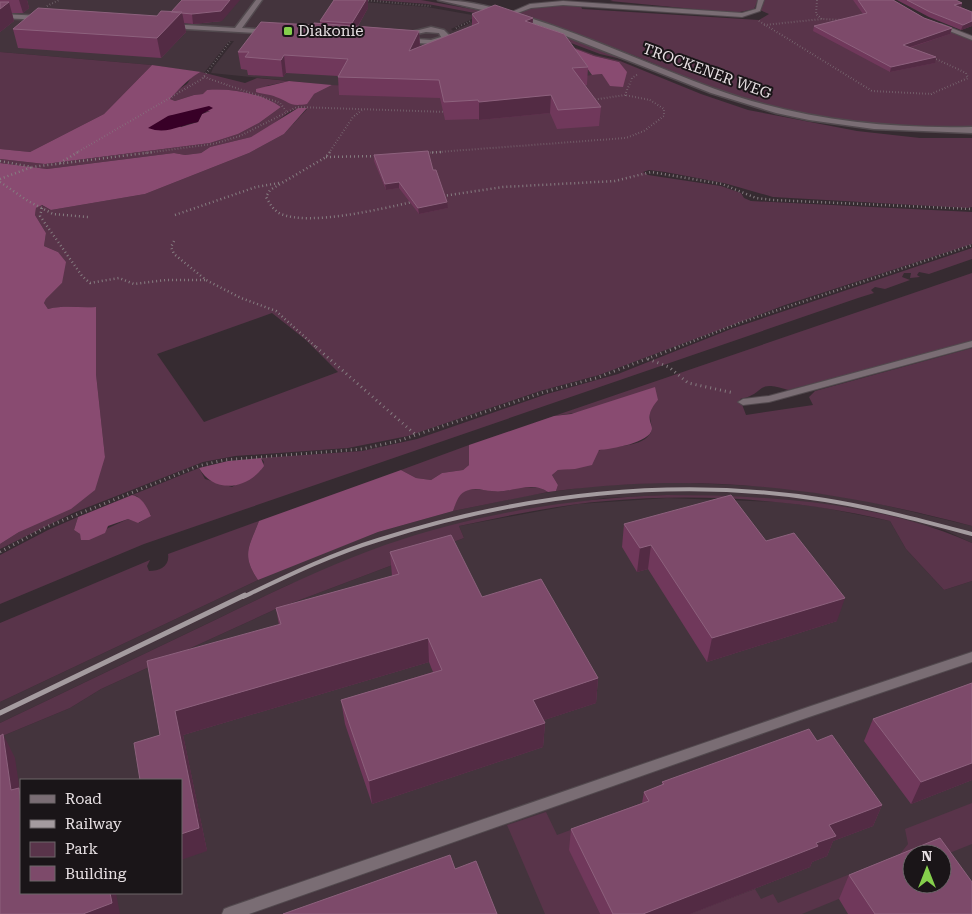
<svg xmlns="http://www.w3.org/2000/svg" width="972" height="914" font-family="'Roboto Serif',serif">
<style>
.built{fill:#44343d;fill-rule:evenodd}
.green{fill:#59344a;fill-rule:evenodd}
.forest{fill:#894b71;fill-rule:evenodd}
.water{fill:#380027}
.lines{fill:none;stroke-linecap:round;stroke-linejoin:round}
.service-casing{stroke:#52494e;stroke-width:2}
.minor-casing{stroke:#52494e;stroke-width:3}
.path-far2{stroke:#867d81;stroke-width:2;stroke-dasharray:0.5 2.5;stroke-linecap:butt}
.path-far1{stroke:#867d81;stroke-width:2.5;stroke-dasharray:1 3;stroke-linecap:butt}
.path{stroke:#867d81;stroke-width:3;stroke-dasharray:1 4;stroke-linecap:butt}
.service{fill:#7a6d74;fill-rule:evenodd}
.minor{fill:#7a6d74;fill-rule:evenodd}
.rail-far1{stroke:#a49b9f;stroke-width:4}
.rail{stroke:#a49b9f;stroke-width:5}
.wall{fill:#70385b}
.shaded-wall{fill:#532b44}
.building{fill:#7d4a6a;stroke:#8d617d;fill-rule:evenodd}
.poi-dot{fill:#85cf4c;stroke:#1a1518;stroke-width:2}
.labels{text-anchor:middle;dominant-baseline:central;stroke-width:4;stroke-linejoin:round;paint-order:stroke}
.far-poi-label{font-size:15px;fill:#e7e0e3;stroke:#1a1518;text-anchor:start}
.far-street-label{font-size:15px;fill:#e7e0e3;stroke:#1a1518}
</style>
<rect width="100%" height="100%" fill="#362b31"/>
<path class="built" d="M0,0H337L427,7L478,16L451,29L453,31L484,17L584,64L592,75L434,90L349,87L211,73L213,68L234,41H229L204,73L152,65L0,52Z
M668,482L780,487L863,500L972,526V543L944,530L861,511L738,497L667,495L604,498L499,515L458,524L288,585L0,723V702L277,571L378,532L453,511L530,495L593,486Z
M667,498L780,502L820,507L890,521L906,549L944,590L972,581V914H0V737L70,708L101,689L276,609L464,538L459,526L578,504ZM21,780H181V893H21ZM912,854H942V884H912Z"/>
<path class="green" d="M375,0H421L494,13L490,16L428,4Z
M613,0H758L754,9L735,13L610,1Z
M764,0H886L926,23L972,39V126C895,129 814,120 740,97C708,88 679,74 648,61C606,44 563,29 520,15V13C538,2 562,4 581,6L582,9L759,20L769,14L760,10Z
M503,22L595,55L620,61L701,94L748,110L857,131L920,138H972V207L967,208L773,197L724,183L665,172L649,170L643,172L648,175L721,186L741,193L744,198L751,201L972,212V244L785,305L599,375L540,391L408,436L348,448L235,456L203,462L73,513L0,549V544L19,532L105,457L96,374V307C79,308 64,305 48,309L44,303L46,299L62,283L58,252L44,246L46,233L35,215L36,208L41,205L51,210L145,194L249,153L284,134L307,109L298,108L289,112L261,133L251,137L210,147L201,153L185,155L174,153L47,169L0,163V159L45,164L210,143L238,134L259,123L281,107C261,93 231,88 207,90L204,94L194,95L175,101L170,99L176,91L187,84L193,75L201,72L245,83L257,78L289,81L266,86L314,94L332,85L434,90L602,74L619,62L594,56ZM272,313L306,340L338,372L204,422L157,354Z
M542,27L634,62L600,54L534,29Z
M0,52L152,65L104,114L30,152L0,149Z
M972,248V259L929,274L919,272L917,275L920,277L910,278L911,273H904L902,277L910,280L885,289L875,287L871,290L874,293L858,298L144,544L0,604V555L48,530L78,517L74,530L80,534L82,540L128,519L139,523L151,515L137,496L132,495L199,468L205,479L232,487L260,471L264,462L261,458L362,451L417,439L547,394L618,374L731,329Z
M972,273V342L788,390C754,379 767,394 740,399L746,415L813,405L809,397L815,391L972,348V526C827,488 706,472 556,491L558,485L552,475L558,470C587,469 578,460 598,451C610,445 640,448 649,435C655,429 649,421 650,413C651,408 655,404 658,400L554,416Z
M469,445V465L463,470L442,473L431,480L416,478L401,470Z
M520,487L542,488L548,492L453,511C455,506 456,499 459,496C469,485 481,491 493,491C503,492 511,490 520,487Z
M667,495C766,495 881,502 972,543V581L944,590L906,549L890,521C797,499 701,493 606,501C557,505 507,516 459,526L464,538L276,609L101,689L70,708L0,737V723C72,689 143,654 215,620C271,593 326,566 385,545C475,514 571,498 667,495Z
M259,521C249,547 241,555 258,580L0,702V623L150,560L147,566L149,571C160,571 170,566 168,554Z
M972,803V844L942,856V854H912V869L802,914H690L755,889L761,899L773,894L778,903L900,854L908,844L905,829Z
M546,812L557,835L619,812L570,850L600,914H545L507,825Z"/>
<path class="forest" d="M547,38L594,56L619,62L627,72L623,87L610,86L602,74L592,75L584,64Z
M152,65L201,72C191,76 177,91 170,99L175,101L194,95L203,94L207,90C231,88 261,93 281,107L259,123L238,134L210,143L45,164L0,159V149L30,152L104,114ZM210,111L202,114L198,122L181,127L168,116Z
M289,81L332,85L314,94L307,104C288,107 291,102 276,97C270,94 262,94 256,92V89Z
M298,108H307L284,134L249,153L145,194L51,210L42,205L36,208L35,215L46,233L44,246L58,252L66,262L62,283L46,299L44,303L48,309C64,305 79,308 96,307V374L105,457L95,490L71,509L19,532L0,544V163L47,169L174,153L185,155L201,153L210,147L251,137Z
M655,387L658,400C653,406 648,413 650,421C651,425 652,426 652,429C650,443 611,449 599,450L592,465L575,469L558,470L552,475L558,485L556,491L548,492C530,480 511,494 492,491C484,491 477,487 469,490C458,493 457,501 453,511L378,532L258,580C241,555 249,547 259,521L401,470L416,478L431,480L442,473L463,470L469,465V445L554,416L571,414Z
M261,458L264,466C247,490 214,494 199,468L228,461Z
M132,495C142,497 147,507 151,516L138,523L128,519L108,526L105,533L89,540H81L80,534L74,530L78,517Z"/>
<path class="water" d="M209,106L213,108L202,114L198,122C180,125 167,135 148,128L168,116Z"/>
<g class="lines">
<defs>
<path id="service" d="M758,0H764L760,11L742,17L563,5L531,8L512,15L507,14L530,4L563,1L742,13L756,9Z
M937,24H941L972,36V40L937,26Z
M972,341V347L769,402L743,405L738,402L743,399L769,396Z
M972,652V662L809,717L249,914H222L224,909L229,907L808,707Z"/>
<path id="minor" d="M256,0H262L242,28L271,30L275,32L274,34L169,28L165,26L169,24L235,28Z
M438,0C469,0 500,9 530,18C593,38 653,66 715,89C798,119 884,129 972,127V133L874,129L809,120L776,113L711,93L543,27L509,16Z
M0,14L44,16L48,18L44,20L0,18Z
M431,27L444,30L449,35L447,40L432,44L403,42L399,40L403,38L431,40L441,37L439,33L426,32L403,37L399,35Z"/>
</defs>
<use href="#service" class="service-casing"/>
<use href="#minor" class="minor-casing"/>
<path class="path-far2" d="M362,0L431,6
M817,0L816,14L822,19
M47,6L59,0
M759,21L872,91L931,94L968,78L966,73L934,58
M764,25L822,19L843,20
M456,28L475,19
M204,77L280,103L286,111
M592,100L625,95L632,78L638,74
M76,153L202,79L231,40
M145,153L213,144L240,136L297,107L447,112
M329,153L353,117L362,110
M424,153L626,138L644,131L664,116V109L650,100L625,95"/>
<path class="path-far1" d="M330,152L326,157L270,190L266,197C270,204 274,211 281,214C310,226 381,209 412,202
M424,153L443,152
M326,157L378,156
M0,161L32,167L154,152
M60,163L78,152
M0,179L32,167
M0,182L28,201L53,214L88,217
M443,196L503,187L615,181L651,172L722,184L756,198L773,200L972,209
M42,208L40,216L82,276L90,283L119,278L134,284L166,280H206
M175,215L256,187L279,183
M174,241L171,247L174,254L206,280L241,298L276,311L317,348
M675,348L742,322L972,245"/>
<path class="path" d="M316,347L417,436
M648,359L669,367L688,383L734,393
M0,552L46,527L198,466L224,460L362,449L398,441L544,392L596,378L678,347"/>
<use href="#service" class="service"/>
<use href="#minor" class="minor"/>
<path class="rail-far1" d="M243,597C287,576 332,554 378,540C522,494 675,476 825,500C875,508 923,521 972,534"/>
<path class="rail" d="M0,713L245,595"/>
</g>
<path class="wall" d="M0,0H27L29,8L23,13H12L14,21L0,32Z
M182,0L222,21L193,24L184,23L186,32L161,58L18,48L13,29L157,16L171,12Z
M853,0H893L924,18L952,28L950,34L909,48L935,63L890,72L813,31L814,26L863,14Z
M897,0H956L962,3L961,7L972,12V26L961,30L929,17Z
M368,8L358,26L419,31L420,47L472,26V14L533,18L532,23L588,67L587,85H585L601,107L599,126L557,129L550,113L479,120L478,119L445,120L440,98L339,95L338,77V76L286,73L283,77L248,75L247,70L241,69L238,52L312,25L320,23V21Z
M374,155L433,170L448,208L419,214L399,188L386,190L374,161Z
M624,524L766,541L837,621L707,662L648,569L637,572L622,547Z
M390,552L482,597L598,678L596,703L544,720L545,723L543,747L372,804L345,724L341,700L433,672L429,662L183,735L207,851L160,735L279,625L276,608L392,576Z
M972,683V780L911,804L864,741L873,719Z
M817,741L882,805L873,826L833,841L827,856L812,862L810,867L690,914H600L569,850L571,829L642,803L644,792L662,785V782Z
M849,875L972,914H848L839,899Z"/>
<path class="shaded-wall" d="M19,0H27L29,8L23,13Z
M230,0H240L222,21L193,24L192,14Z
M366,0H368V8L353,34L352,23Z
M9,2L14,21L0,32V9Z
M962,3L960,8L954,5Z
M182,12L186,32L161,58L157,38Z
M533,18L532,35L525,21Z
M972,20V26L961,30L963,25Z
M952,28L950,34L901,50L903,45Z
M419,31L420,48L409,51Z
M284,55L286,73L283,77L281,60Z
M936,57L935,63L890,72L891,67Z
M551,95L550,113L479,120V102Z
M399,182V188L386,190L385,184Z
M447,202L448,208L419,214L418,208Z
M651,545L648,569L637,572L640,548Z
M845,598L837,621L707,662L712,638Z
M428,638L429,662L183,735L207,851L181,860V834L175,711Z
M598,678L596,703L532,724L533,700Z
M545,723L543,747L372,804L369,781Z
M3,734L15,758L20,791L21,793V809L11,790Z
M972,763V780L911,804L921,782Z
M882,805L873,826L833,841L827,856L812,862L810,867L690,914H643L816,843L829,825Z
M110,893H116L120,914H83Z"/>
<path class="building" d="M182,0H230L221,11L192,14L171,12Z
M334,0H366L352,23L320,21Z
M858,0H893L924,18L952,28L903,45L936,57L891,67L814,26L867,13Z
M907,0H956L962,3L954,5L972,12V21L963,25L930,12Z
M0,2H9L0,9Z
M495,5L533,18L525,21L564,34L588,67L572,68L601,107L558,110L551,95L479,102L478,100L444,102L439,80L338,77L348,59L284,55L281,60L245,57L249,52H238L261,22L312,25L314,23L419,31L409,51L479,23L472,14Z
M38,8L157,16L161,11L182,12L157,38L13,29Z
M428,151L433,170H436L447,202L418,208L399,182L385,184L374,155Z
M731,495L766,541L794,533L845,598L712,638L651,545L640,548L624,524Z
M451,535L482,597L541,579L598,678L533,700L545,723L369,781L341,700L442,670L428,638L175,711L199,828L181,834V780H140L134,743L160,735L147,661L281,624L276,608L399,574L390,552Z
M972,683V763L921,782L873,719Z
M809,729L817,741L832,735L882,805L829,825L836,836L816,843L818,846L643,914H613L571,829L649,801L644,792L664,784L662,782Z
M3,734L11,790L19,788L21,806V893H110L112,903L83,914H0V736Z
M940,838L972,882V914H875L849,875ZM912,854H942V884H912Z
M450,855L455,869L476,861L497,914H283Z"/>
<rect class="poi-dot" x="283" y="26" width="10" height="10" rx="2.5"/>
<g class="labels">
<g class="far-poi-label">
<text x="298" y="31">Diakonie</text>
</g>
<g class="far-street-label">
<text transform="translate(707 71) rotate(20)">TROCKENER WEG</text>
</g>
</g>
<rect x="20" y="779" width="162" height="115" fill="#1a1518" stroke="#6c6669"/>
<rect x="30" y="795" width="25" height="8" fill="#7a6d74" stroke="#6c6669"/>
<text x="65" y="804" font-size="15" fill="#e7e0e3">Road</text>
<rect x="30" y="820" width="25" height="8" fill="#a49b9f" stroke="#6c6669"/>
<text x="65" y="829" font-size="15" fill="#e7e0e3">Railway</text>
<rect x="30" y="842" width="25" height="15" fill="#59344a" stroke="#6c6669"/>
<text x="65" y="854" font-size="15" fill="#e7e0e3">Park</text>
<rect x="30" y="866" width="25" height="15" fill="#7d4a6a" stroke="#6c6669"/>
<text x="65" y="879" font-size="15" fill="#e7e0e3">Building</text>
<g transform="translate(927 869)"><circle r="24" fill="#1a1518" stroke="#6c6669"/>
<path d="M0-4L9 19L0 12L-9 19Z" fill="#85cf4c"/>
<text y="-8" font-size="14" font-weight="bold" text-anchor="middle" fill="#e7e0e3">N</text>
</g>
</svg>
